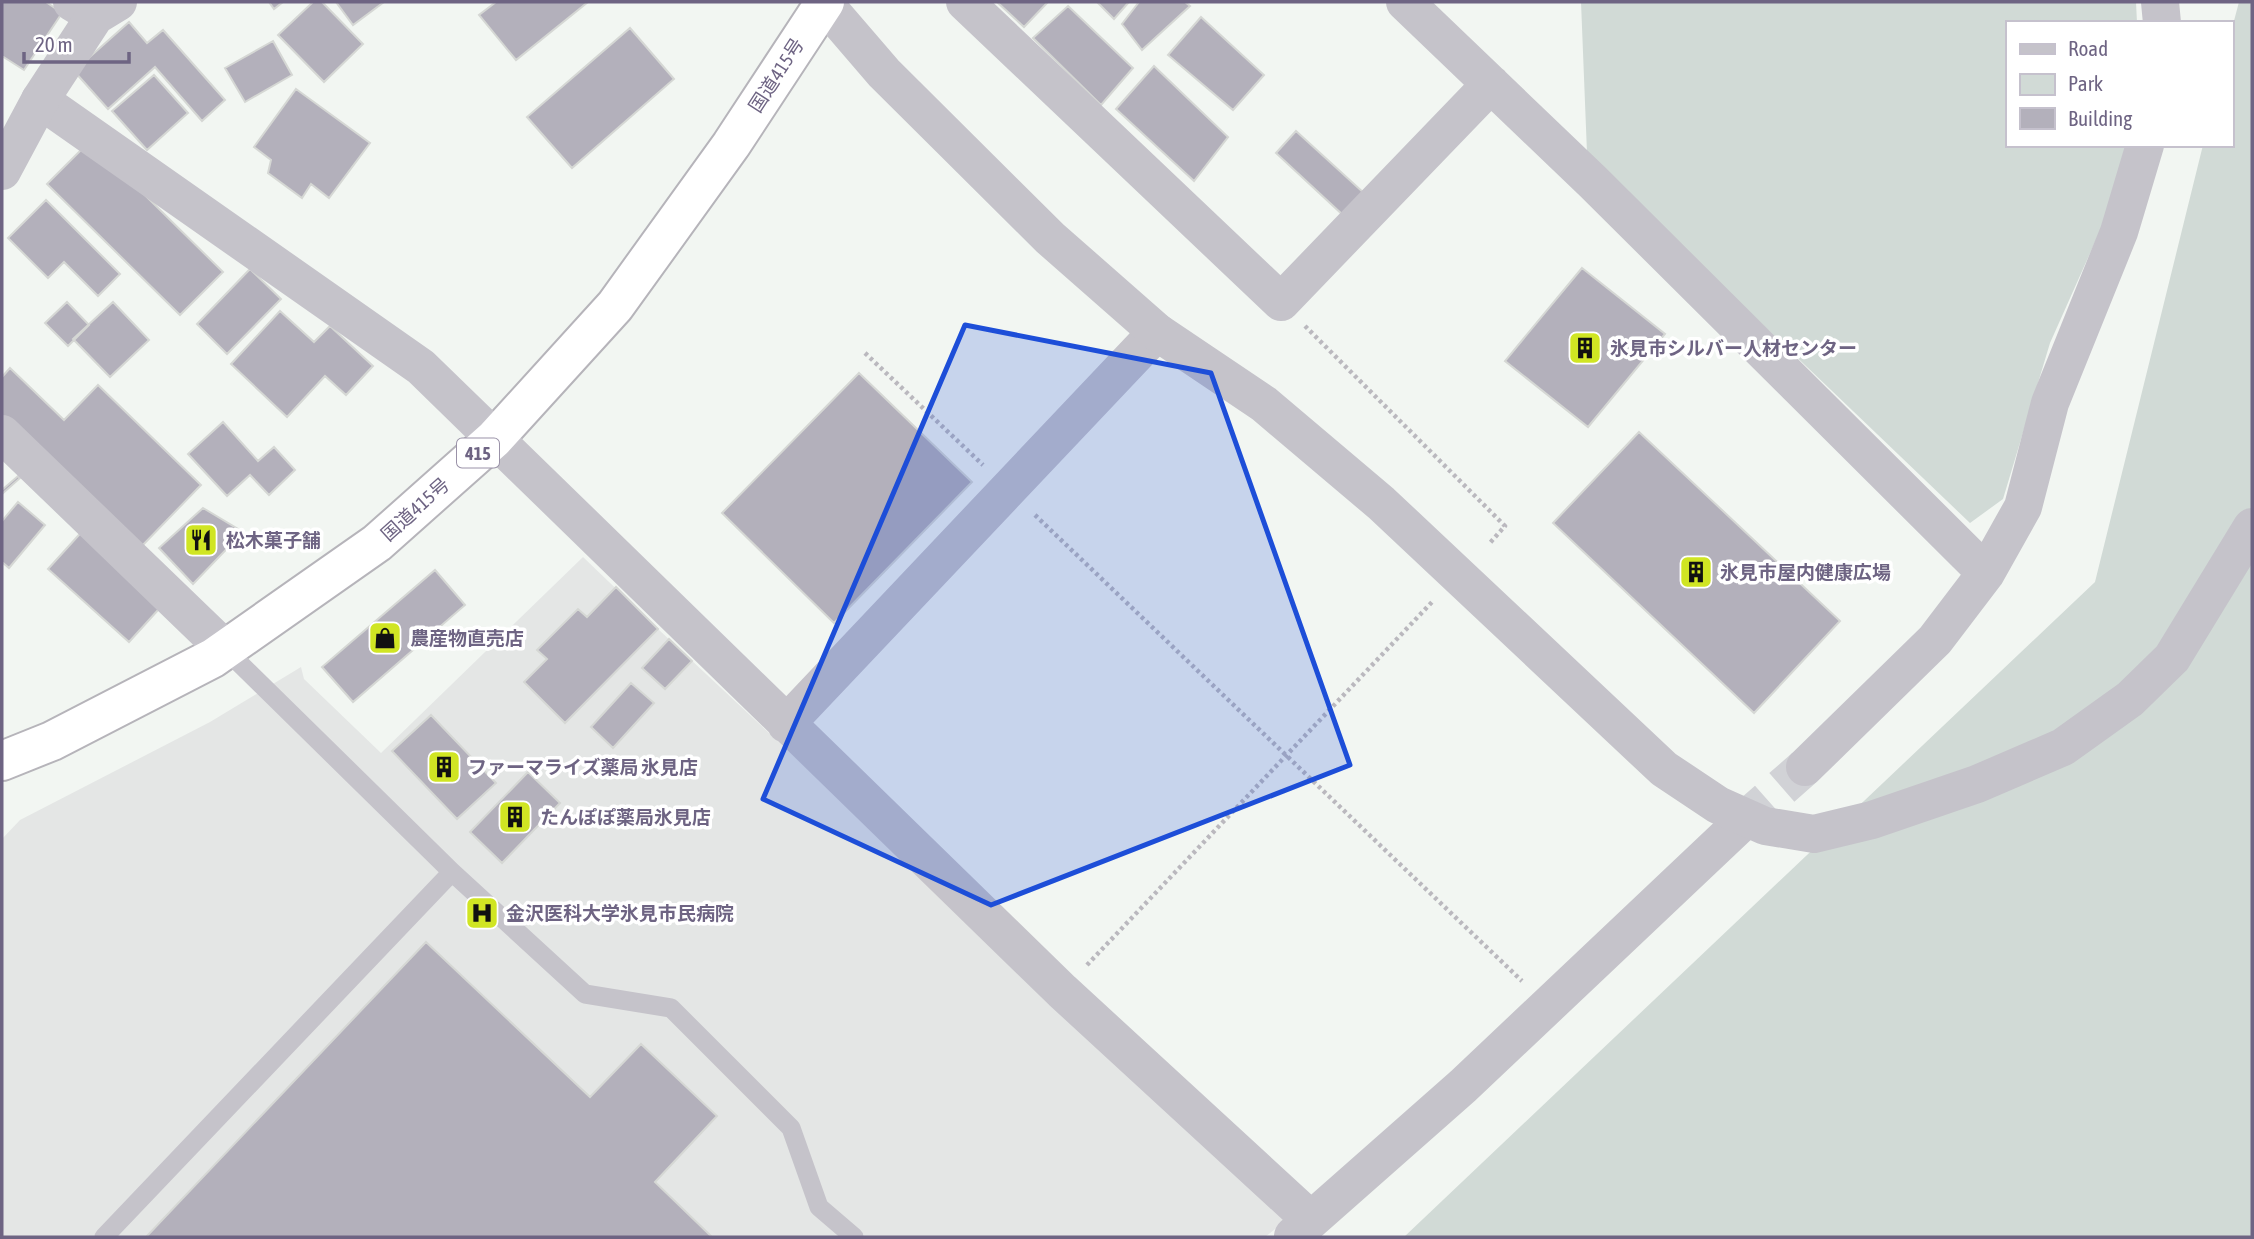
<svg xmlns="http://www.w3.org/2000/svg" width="2254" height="1239" font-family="'Asap Condensed','Noto Sans JP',sans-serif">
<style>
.built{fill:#e4e6e5}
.green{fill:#d1dad6}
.building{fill:#b3b0bb;stroke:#d5d7d4;stroke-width:2}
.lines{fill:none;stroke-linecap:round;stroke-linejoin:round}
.minor-tunnel{stroke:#d1d2d6;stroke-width:38;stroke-dasharray:38 19;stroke-linecap:butt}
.trunk-casing{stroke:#b6b4ba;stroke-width:42}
.path{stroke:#bab8be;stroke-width:4.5;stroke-dasharray:3.5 3.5;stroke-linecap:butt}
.service{stroke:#c5c3ca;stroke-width:19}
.minor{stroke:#c5c3ca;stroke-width:38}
.tertiary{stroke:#c5c3ca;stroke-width:38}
.trunk{stroke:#fff;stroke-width:38}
.marked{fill:#1d4ed8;fill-opacity:0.2;stroke:#1d4ed8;stroke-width:5;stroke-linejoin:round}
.labels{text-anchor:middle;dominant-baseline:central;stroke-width:7;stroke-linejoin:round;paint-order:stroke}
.shield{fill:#fff;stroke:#9a92a8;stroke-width:2}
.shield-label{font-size:18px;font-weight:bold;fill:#6e6483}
.street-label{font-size:19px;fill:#6e6483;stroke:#fff}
.poi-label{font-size:19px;font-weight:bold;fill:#6e6483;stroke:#fff;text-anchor:start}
</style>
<rect width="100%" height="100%" fill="#f2f6f2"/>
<path class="built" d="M583,557L658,629L1288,1219L1265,1237H2V839L20,820L210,722L301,667L304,679L381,753Z"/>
<path class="green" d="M1581,2H2136L2137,23H2007V145H2129L2124,177L2050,343L2003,499L1970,523L1649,216L1587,153Z
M2239,2H2252V1237H1404L2095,582L2203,145H2231V32Z"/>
<path class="building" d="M2,2H46L62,13L24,70L2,56Z
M269,2H283L274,9Z
M313,2H322L363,44L324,82L278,35Z
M336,2H384L353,25Z
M496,2H588L516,60L479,15Z
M997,2H1048L1024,27Z
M1097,2H1129L1114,19Z
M1139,2H1185L1190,6L1142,50L1122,24Z
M1068,6L1133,68L1101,105L1033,38Z
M1201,17L1264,75L1233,110L1168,55Z
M129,22L147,43L163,30L225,100L202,121L155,67L108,109L74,71Z
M630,28L674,79L572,168L527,117Z
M273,41L292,75L245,102L225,68Z
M1154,66L1228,137L1194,181L1116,109Z
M154,75L188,113L147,150L112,111Z
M296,89L370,143L329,198L311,184L302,198L268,173L271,160L254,147Z
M1296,131L1365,194L1344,216L1276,153Z
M90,141L223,272L180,315L47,184Z
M46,200L120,274L98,296L64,262L48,278L8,238Z
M1582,268L1665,334L1588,427L1505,361Z
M250,269L281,299L227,354L197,324Z
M67,302L89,325L68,346L45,323Z
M113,302L149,340L110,377L73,339Z
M280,311L314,342L330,326L373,366L346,395L325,376L287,417L231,364Z
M10,368L64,420L98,385L201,485L138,550L2,418V377Z
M859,373L972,482L834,623L722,513Z
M223,422L258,461L274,447L295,470L269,495L250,475L227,496L188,454Z
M1639,432L1840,621L1754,713L1553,523Z
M18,476L20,478L2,494V490Z
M18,502L45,525L9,568L2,562V521Z
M203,508L243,532L193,584L159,548Z
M97,515L178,588L129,642L48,569Z
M435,570L465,605L353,702L322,667Z
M616,587L658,629L565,723L524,682L547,659L537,650L578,609L587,617Z
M669,639L692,661L665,689L642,668Z
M631,683L654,703L613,748L591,727Z
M431,715L496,783L457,819L392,751Z
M528,772L560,803L502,863L470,832Z
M426,942L590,1097L641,1044L717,1116L655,1182L712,1237H146Z"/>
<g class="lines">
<path class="minor-tunnel" d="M1739,825L1805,767"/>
<defs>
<path id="trunk" d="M2,761L52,741L213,658L377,543L494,439L615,306L731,145L825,2"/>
</defs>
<use href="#trunk" class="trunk-casing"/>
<path class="path" d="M1305,326L1505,526L1489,544
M865,353L983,465
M1035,515L1522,981
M1087,965L1433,601"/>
<path class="service" d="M225,649L452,872L585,994L671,1008L791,1128L819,1207L854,1237
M104,1237L452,872"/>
<path class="minor" d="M72,2L95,16
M965,2L1281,302L1491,84
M1405,2L1593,182L1986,573
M2160,2L2162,23
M40,100L421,367L1062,991L1311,1220
M2,434L225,649
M786,724L1157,332
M1805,767L1935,640L1986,573L2023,507L2050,403L2119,232L2145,145
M1293,1236L1463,1086L1739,825"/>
<path class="tertiary" d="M823,2L884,73L1050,238L1157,332L1264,404L1381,503L1664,769L1718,805L1765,826L1814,834L1872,820L1977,784L2063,747L2130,699L2172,658L2252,527
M2,171L40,100L95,16L118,2"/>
<use href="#trunk" class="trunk"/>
</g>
<path class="marked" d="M965,325L1211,373L1350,765L991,905L763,799Z"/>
<defs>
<symbol id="building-square" viewBox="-11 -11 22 22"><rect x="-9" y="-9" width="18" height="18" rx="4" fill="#d0e523" stroke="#fff"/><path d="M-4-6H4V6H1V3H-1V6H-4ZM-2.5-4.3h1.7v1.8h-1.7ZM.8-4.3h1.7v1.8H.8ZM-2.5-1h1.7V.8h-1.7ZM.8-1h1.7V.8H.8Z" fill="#111"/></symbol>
<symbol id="restaurant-square" viewBox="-11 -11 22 22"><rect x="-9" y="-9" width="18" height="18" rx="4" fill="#d0e523" stroke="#fff"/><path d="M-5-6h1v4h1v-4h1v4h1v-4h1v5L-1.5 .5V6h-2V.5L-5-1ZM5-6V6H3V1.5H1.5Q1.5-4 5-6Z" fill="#111"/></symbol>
<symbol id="shop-square" viewBox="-11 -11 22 22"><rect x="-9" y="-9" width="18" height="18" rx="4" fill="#d0e523" stroke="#fff"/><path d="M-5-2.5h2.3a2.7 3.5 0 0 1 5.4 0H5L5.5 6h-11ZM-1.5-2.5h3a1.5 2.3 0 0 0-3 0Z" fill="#111"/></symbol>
<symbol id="hospital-square" viewBox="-11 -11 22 22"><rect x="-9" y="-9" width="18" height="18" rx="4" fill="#d0e523" stroke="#fff"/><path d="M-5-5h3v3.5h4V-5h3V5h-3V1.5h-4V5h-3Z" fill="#111"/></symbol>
</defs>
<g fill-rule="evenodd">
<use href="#building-square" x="1566" y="329" width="38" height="38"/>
<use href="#restaurant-square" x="182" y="521" width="38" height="38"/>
<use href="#building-square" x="1677" y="553" width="38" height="38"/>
<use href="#shop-square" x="366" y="619" width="38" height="38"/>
<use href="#building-square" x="425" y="748" width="38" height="38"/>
<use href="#building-square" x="496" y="798" width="38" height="38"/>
<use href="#hospital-square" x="463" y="894" width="38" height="38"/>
</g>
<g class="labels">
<rect class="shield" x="457" y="438.5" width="42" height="29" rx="5"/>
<g class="shield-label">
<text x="478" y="453">415</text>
</g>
<g class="street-label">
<text transform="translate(776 75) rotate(-57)">国道415号</text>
<text transform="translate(415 509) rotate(-42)">国道415号</text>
</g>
<g class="poi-label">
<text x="1610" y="348">氷見市シルバー人材センター</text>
<text x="226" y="540">松木菓子舗</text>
<text x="1720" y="572">氷見市屋内健康広場</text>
<text x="410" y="638">農産物直売店</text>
<text x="468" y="767">ファーマライズ薬局 氷見店</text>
<text x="540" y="817">たんぽぽ薬局氷見店</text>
<text x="506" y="913">金沢医科大学氷見市民病院</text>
</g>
</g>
<rect width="2254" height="1239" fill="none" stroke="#6e6483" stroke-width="7"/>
<rect x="2006" y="21" width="228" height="126" fill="#ffffff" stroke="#c5c1cd" stroke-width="2"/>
<rect x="2020" y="44" width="35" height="10" fill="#c5c3ca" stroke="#c5c1cd" stroke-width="2"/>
<text x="2068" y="56" font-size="21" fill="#6e6483">Road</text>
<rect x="2020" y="74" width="35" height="21" fill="#d1dad6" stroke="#c5c1cd" stroke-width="2"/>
<text x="2068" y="91" font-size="21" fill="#6e6483">Park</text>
<rect x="2020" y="108" width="35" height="21" fill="#b3b0bb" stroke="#c5c1cd" stroke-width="2"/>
<text x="2068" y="126" font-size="21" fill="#6e6483">Building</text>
<path d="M24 52v10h105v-10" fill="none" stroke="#6e6483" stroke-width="3.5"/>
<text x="35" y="52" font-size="21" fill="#6e6483" stroke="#ffffff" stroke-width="5" paint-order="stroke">20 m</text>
</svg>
